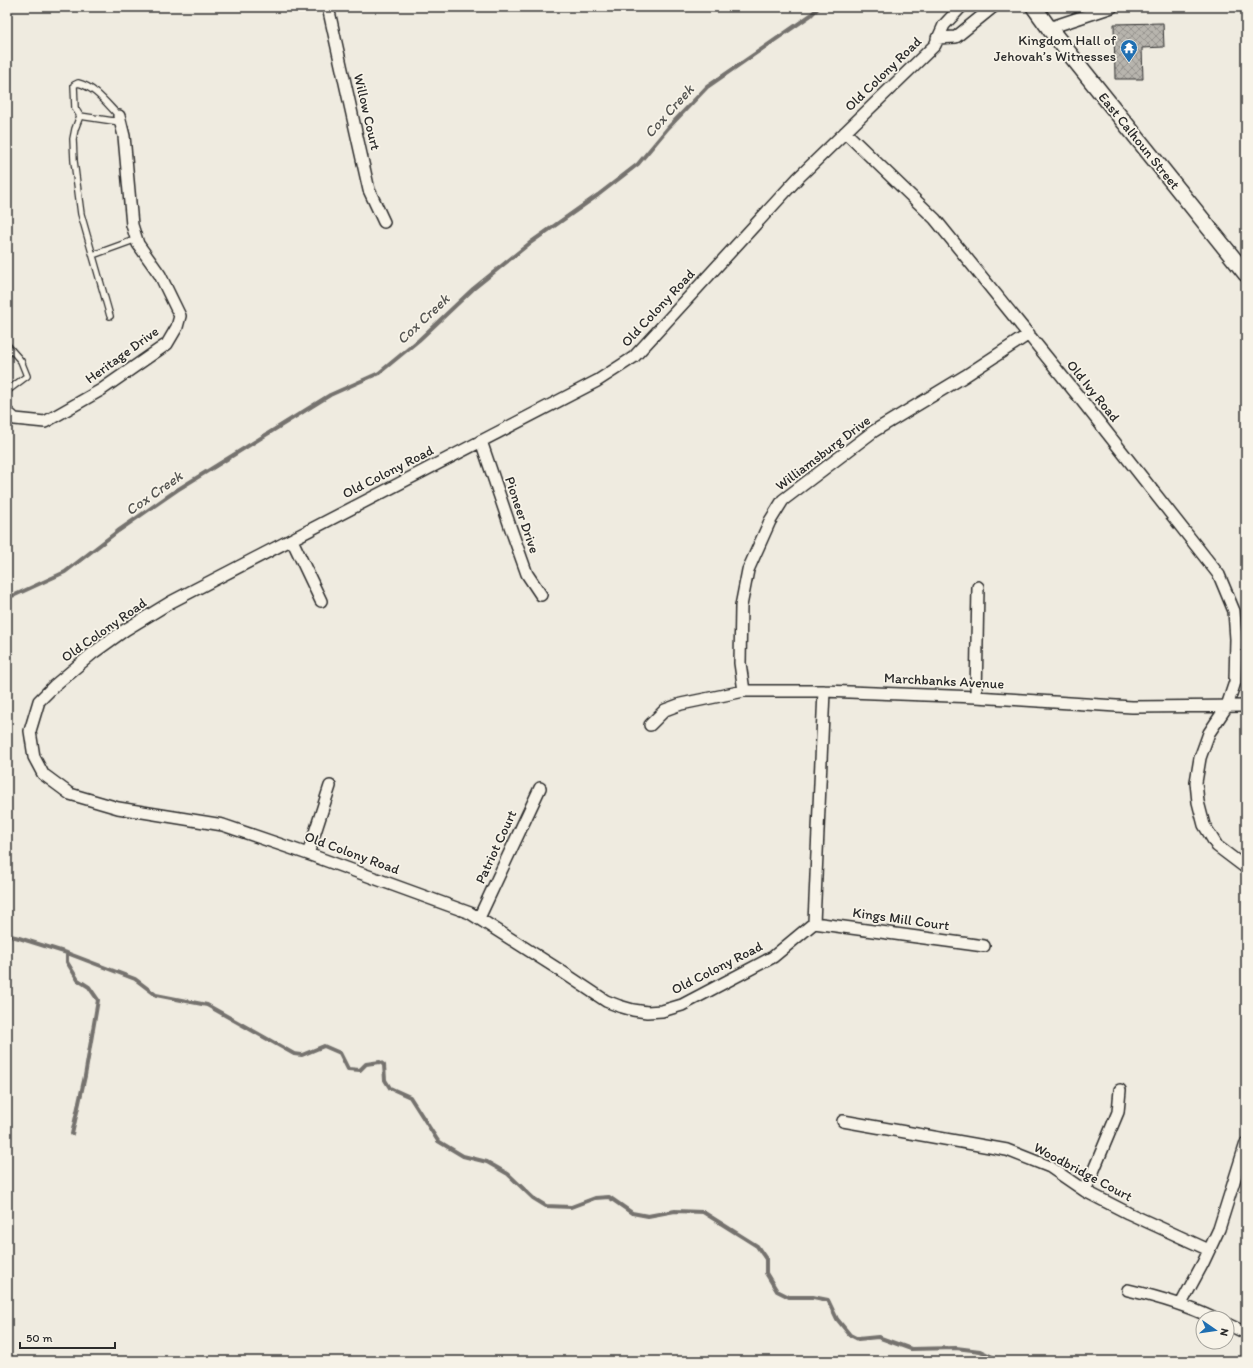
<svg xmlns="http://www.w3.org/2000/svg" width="1253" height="1368" font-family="Itim,sans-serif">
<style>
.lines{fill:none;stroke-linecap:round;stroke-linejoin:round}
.stream{stroke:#74726e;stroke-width:4}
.building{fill:url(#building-cross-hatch);stroke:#2b2b2b}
.lane-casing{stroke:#2b2b2b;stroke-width:8}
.street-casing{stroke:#2b2b2b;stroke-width:14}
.secondary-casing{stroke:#2b2b2b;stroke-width:18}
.lane{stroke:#f7f3e8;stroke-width:5.5}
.street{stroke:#f7f3e8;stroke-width:11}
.secondary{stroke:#f7f3e8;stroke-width:15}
.labels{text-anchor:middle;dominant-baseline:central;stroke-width:3.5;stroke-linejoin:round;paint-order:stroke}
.poi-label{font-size:14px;fill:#2b2b2b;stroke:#f7f3e8;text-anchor:end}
.street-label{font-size:14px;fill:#2b2b2b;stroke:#f7f3e8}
.water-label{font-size:15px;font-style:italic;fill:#555552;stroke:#f7f3e8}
</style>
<defs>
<pattern id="building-cross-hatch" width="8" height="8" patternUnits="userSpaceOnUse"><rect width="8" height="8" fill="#b8b5ae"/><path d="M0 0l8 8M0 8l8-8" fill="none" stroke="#96938e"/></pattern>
</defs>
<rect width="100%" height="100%" fill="#efebe0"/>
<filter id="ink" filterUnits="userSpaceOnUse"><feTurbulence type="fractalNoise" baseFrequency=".025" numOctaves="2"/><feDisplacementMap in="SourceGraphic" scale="8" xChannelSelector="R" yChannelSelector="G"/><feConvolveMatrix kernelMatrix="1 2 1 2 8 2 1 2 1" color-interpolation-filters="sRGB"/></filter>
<g filter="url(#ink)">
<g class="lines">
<path class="stream" d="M7,597L15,595L65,572L118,531L177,490L330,395L379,373L419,340L473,289L530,243L598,195L638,164L668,128L707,87L811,15L819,7
M7,935L19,938L67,953L135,979L156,995L207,1005L294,1054L302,1055L324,1046L340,1053L348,1069L360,1070L366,1064L380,1062L384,1065L385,1080L390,1088L410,1097L438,1141L463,1156L487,1162L508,1174L533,1198L546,1206L571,1207L595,1198L609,1197L632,1213L648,1216L675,1211L703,1212L757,1246L766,1259V1273L777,1291L789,1297H813L828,1300L837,1319L850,1335L858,1339L878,1337L911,1349L956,1348L980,1351L1001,1361
M67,953V962L78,980L89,987L98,1000L85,1076L72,1134"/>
</g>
<path class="building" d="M1163,23L1164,47L1142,48L1143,79H1115L1114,24Z"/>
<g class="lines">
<defs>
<path id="lane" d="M80,116L75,129L73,139L74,161L81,214L110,316
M119,116C107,104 95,87 78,83L74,85L75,108L80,116L120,122
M93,255L137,239
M7,345L21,361L27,376L7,391"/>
<path id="street" d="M328,7L369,190L384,222
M1049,28L1112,7
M937,38L956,37L993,7
M845,132L935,219L1079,397L1219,575L1234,611L1236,639L1235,682L1227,706L1209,733L1200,758L1196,782L1198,802L1204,825L1217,846L1246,868
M7,412L15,419L45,422L101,390L167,344L177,327L180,316L160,275L138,244L132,225L124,136L119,116
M481,441L512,532L527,574L541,595
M292,540L321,601
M744,691L740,663L741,606L748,570L770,521L783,500L874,431L965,376L1029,334
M824,691L814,923L773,957L682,1005L662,1011L647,1012L633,1010L619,1006L606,1001L558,969L470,913L308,854L223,825L118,808L70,794L43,774L34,757L30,731L39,701L55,685L93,653L125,630L171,602L597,381L634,357L798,178L935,45L944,25L961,7
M976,697L978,587
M650,725L665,710L681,704L744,691H824L976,697L1132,707L1246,706
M308,854L330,786
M479,918L540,788
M814,923L984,946
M843,1121L1007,1150L1050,1167L1085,1191L1128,1213L1209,1250
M1085,1191L1118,1112L1120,1090
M1128,1290C1158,1297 1186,1305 1213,1318
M1181,1304L1203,1263L1219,1229L1246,1143
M1227,1324L1246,1333"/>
<path id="secondary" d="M1034,7L1049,28L1246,274"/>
</defs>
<use href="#lane" class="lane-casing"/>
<use href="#street" class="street-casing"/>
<use href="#secondary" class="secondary-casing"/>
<use href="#lane" class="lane"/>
<use href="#street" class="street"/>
<use href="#secondary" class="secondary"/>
</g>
</g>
<defs>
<symbol id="temple-pin" viewBox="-11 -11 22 30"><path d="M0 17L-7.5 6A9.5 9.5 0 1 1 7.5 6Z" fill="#1f6fb2" stroke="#f7f3e8"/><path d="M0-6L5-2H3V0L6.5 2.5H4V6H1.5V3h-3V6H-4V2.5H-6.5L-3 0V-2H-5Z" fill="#fff"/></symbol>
</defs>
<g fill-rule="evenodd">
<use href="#temple-pin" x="1119" y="38" width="20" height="27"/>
</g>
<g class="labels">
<g class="poi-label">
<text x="1116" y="40">Kingdom Hall of<tspan x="1116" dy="16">Jehovah’s Witnesses</tspan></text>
</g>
<g class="street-label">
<text transform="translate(883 74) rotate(-44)">Old Colony Road</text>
<text transform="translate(367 112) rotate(77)">Willow Court</text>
<text transform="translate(1139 141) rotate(51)">East Calhoun Street</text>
<text transform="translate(658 308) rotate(-47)">Old Colony Road</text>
<text transform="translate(122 355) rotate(-36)">Heritage Drive</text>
<text transform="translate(1093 391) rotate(51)">Old Ivy Road</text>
<text transform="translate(823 453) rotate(-37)">Williamsburg Drive</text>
<text transform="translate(388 472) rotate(-27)">Old Colony Road</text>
<text transform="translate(522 515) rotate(71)">Pioneer Drive</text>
<text transform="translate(104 630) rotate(-35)">Old Colony Road</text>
<text transform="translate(944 681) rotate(3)">Marchbanks Avenue</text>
<text transform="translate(496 847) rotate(-65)">Patriot Court</text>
<text transform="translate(352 853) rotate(20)">Old Colony Road</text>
<text transform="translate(901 919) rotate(8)">Kings Mill Court</text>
<text transform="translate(717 968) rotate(-27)">Old Colony Road</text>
<text transform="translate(1083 1172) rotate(28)">Woodbridge Court</text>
</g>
<g class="water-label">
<text transform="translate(669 111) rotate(-48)">Cox Creek</text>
<text transform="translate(423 319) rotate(-43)">Cox Creek</text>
<text transform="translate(154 493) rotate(-35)">Cox Creek</text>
</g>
</g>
<rect width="1253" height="1368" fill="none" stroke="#f7f3e8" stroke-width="24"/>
<rect x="12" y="12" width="1229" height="1344" fill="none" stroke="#2b2b2b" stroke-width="1.5" filter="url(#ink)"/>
<g transform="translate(1215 1330) rotate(103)"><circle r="19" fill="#f7f3e8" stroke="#a5a39c"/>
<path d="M0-3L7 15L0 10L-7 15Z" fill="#1f6fb2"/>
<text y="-6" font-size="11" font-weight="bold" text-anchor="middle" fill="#2b2b2b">N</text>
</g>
<path d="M20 1342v6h95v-6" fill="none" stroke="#2b2b2b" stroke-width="2"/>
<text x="26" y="1342" font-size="12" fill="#2b2b2b" stroke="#f7f3e8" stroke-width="3" paint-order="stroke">50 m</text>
</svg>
